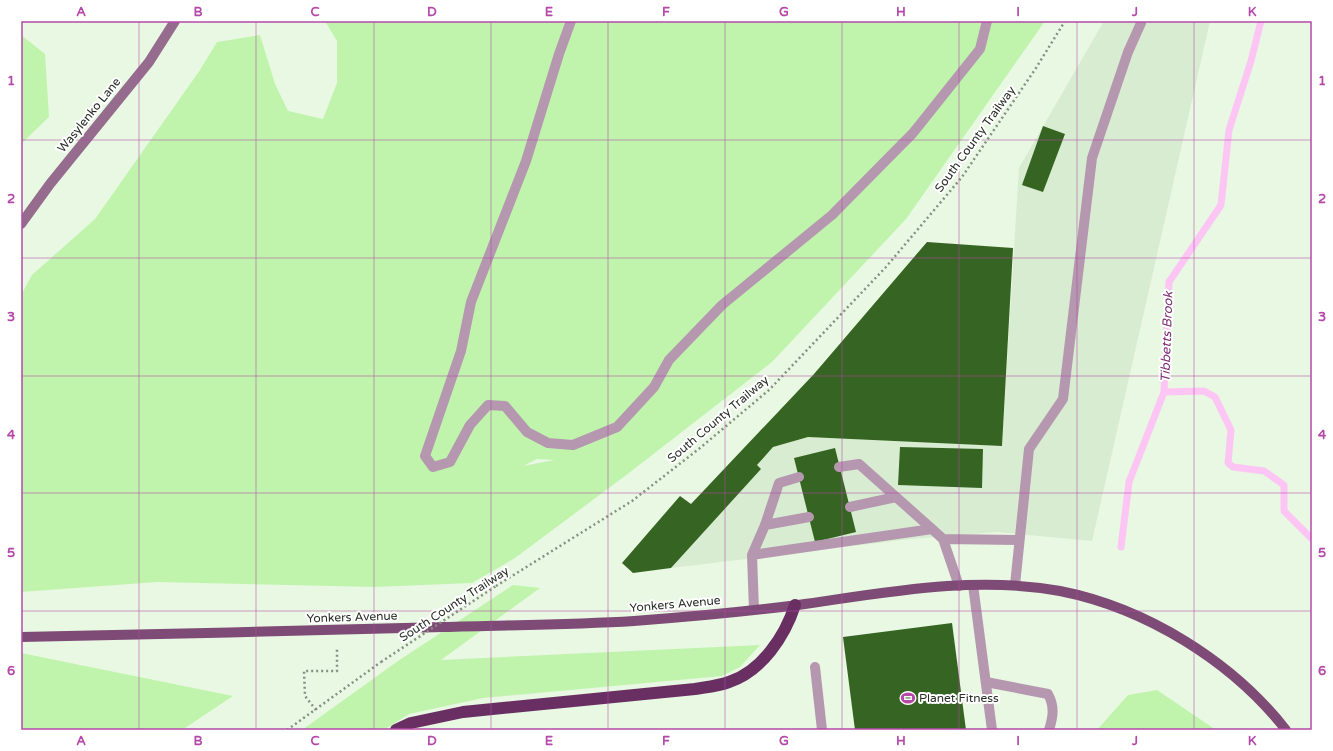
<svg xmlns="http://www.w3.org/2000/svg" width="1333" height="751" font-family="'Varela Round',sans-serif">
<style>
.built{fill:#d7ecd1}
.green{fill:#c0f4ad;fill-rule:evenodd}
.lines{fill:none;stroke-linecap:round;stroke-linejoin:round}
.stream{stroke:#fdc5f3;stroke-width:7}
.building{fill:#366422}
.path{stroke:#859081;stroke-width:2.5;stroke-dasharray:2 3;stroke-linecap:butt}
.lane{stroke:#b597af;stroke-width:10}
.secondary{stroke:#956b8e;stroke-width:10}
.primary{stroke:#7e4b76;stroke-width:10}
.highway{stroke:#692f62;stroke-width:12}
.path-bridge{stroke:#859081;stroke-width:2.5;stroke-dasharray:2 3;stroke-linecap:butt}
.grid{fill:none;stroke:#b549a9;stroke-width:1;stroke-opacity:0.55}
.labels{text-anchor:middle;dominant-baseline:central;stroke-width:4;stroke-linejoin:round;paint-order:stroke}
.street-label{font-size:12px;fill:#282e26;stroke:#fff}
.poi-label{font-size:12px;fill:#282e26;stroke:#fff;text-anchor:start}
.water-label{font-size:13px;font-style:italic;fill:#7f3176;stroke:#fff}
.neatline{fill:none;stroke:#b549a9;stroke-width:1.5}
.grid-label{font-size:13px;text-anchor:middle;font-weight:bold;fill:#b549a9}
</style>
<rect width="100%" height="100%" fill="#e8f8e2"/>
<path class="built" d="M1104,21H1210L1092,541L997,532L910,539L671,568L761,469L757,465L773,447L808,437L1002,446L1019,168Z"/>
<path class="green" d="M325,21H1045L906,219L772,362L625,476L515,558L472,583L375,587L157,582L21,592V295L32,275L95,219L200,70L217,42L260,35L275,84L288,111L323,119L337,83V41ZM537,459L554,460L523,466Z
M21,35L45,54L49,117L21,144Z
M513,585L540,588L441,660L760,645L740,667L722,676L483,698L409,714L387,728L393,730H302L398,661Z
M21,653L233,696L182,730H21Z
M1157,690L1216,730H1097L1128,695Z"/>
<g class="lines">
<path class="stream" d="M1164,392L1204,391L1215,397L1231,430L1228,463L1233,467L1264,471L1284,485V511L1312,539
M1121,547L1129,482L1164,392L1169,282L1221,205L1229,130L1251,61L1261,21"/>
</g>
<path class="building" d="M1043,126L1065,134L1043,192L1022,185Z
M927,242L1013,248L1002,446L808,437L773,447L757,465L761,469L671,568L633,573L622,563L680,496L691,504L814,374Z
M900,447L983,449L982,488L898,485Z
M835,448L856,532L815,542L794,458Z
M952,623L966,730H855L843,637Z"/>
<g class="lines">
<path class="path" d="M496,586L632,501L700,448L769,390L886,267L962,177L1036,68L1065,21
M316,710L305,696L304,671H337V647
M287,730L381,662"/>
<path class="lane" d="M571,21L559,54L526,161L471,302L461,351L425,456L433,467L450,462L470,425L488,405L505,406L527,432L548,443L573,445L617,427L654,387L669,360L722,305L832,215L913,133L980,49L987,21
M839,467L859,464L932,529
M850,507L896,497
M765,525L809,517
M943,539L1019,540
M752,555L932,529L943,539L959,586
M973,585L992,730
M1015,585L1029,449L1063,399L1092,158L1128,52L1141,23
M754,610L752,555L765,525L779,483L799,477
M815,667L822,730
M986,682L1048,694C1055,707 1053,717 1049,730"/>
<path class="secondary" d="M21,224L50,184L149,62L175,21"/>
<path class="primary" d="M21,637C162,634 302,631 443,627C506,625 570,625 634,621C689,617 743,612 798,605C884,593 973,575 1060,591C1146,608 1232,661 1286,730"/>
<path class="highway" d="M396,730L411,723L463,712L695,689C707,687 718,686 729,682C762,671 785,636 795,605"/>
<path class="path-bridge" d="M381,662L496,586"/>
</g>
<path class="grid" d="M139,21V730M256,21V730M374,21V730M491,21V730M608,21V730M725,21V730M842,21V730M959,21V730M1077,21V730M1194,21V730M21,140H1312M21,258H1312M21,376H1312M21,493H1312M21,611H1312"/>
<defs>
<symbol id="stadium-bare" viewBox="-9 -9 18 18"><path d="M0-5a6.5 5 0 1 0 0 10a6.5 5 0 1 0 0-10ZM-3.5-1.8h7v3.6h-7Z" fill="#b549a9" stroke="#fff" stroke-width="2.5" paint-order="stroke"/></symbol>
</defs>
<g fill-rule="evenodd">
<use href="#stadium-bare" x="898" y="688" width="20" height="20"/>
</g>
<g class="labels">
<g class="street-label">
<text transform="translate(89 115) rotate(-51)">Wasylenko Lane</text>
<text transform="translate(975 139) rotate(-54)">South County Trailway</text>
<text transform="translate(718 419) rotate(-40)">South County Trailway</text>
<text transform="translate(454 604) rotate(-33)">South County Trailway</text>
<text transform="translate(675 604) rotate(-5)">Yonkers Avenue</text>
<text transform="translate(352 617) rotate(-2)">Yonkers Avenue</text>
</g>
<g class="poi-label">
<text x="919" y="698">Planet Fitness</text>
</g>
<g class="water-label">
<text transform="translate(1167 337) rotate(-88)">Tibbetts Brook</text>
</g>
</g>
<rect width="1333" height="751" fill="none" stroke="#ffffff" stroke-width="44"/>
<rect x="22" y="22" width="1289" height="707" class="neatline"/>
<g class="grid-label">
<text x="81" y="16">A</text>
<text x="198" y="16">B</text>
<text x="315" y="16">C</text>
<text x="432" y="16">D</text>
<text x="549" y="16">E</text>
<text x="666" y="16">F</text>
<text x="784" y="16">G</text>
<text x="901" y="16">H</text>
<text x="1018" y="16">I</text>
<text x="1135" y="16">J</text>
<text x="1252" y="16">K</text>
<text x="11" y="85">1</text>
<text x="1322" y="85">1</text>
<text x="11" y="203">2</text>
<text x="1322" y="203">2</text>
<text x="11" y="321">3</text>
<text x="1322" y="321">3</text>
<text x="11" y="439">4</text>
<text x="1322" y="439">4</text>
<text x="11" y="557">5</text>
<text x="1322" y="557">5</text>
<text x="11" y="675">6</text>
<text x="1322" y="675">6</text>
<text x="81" y="745">A</text>
<text x="198" y="745">B</text>
<text x="315" y="745">C</text>
<text x="432" y="745">D</text>
<text x="549" y="745">E</text>
<text x="666" y="745">F</text>
<text x="784" y="745">G</text>
<text x="901" y="745">H</text>
<text x="1018" y="745">I</text>
<text x="1135" y="745">J</text>
<text x="1252" y="745">K</text>
</g>
</svg>
